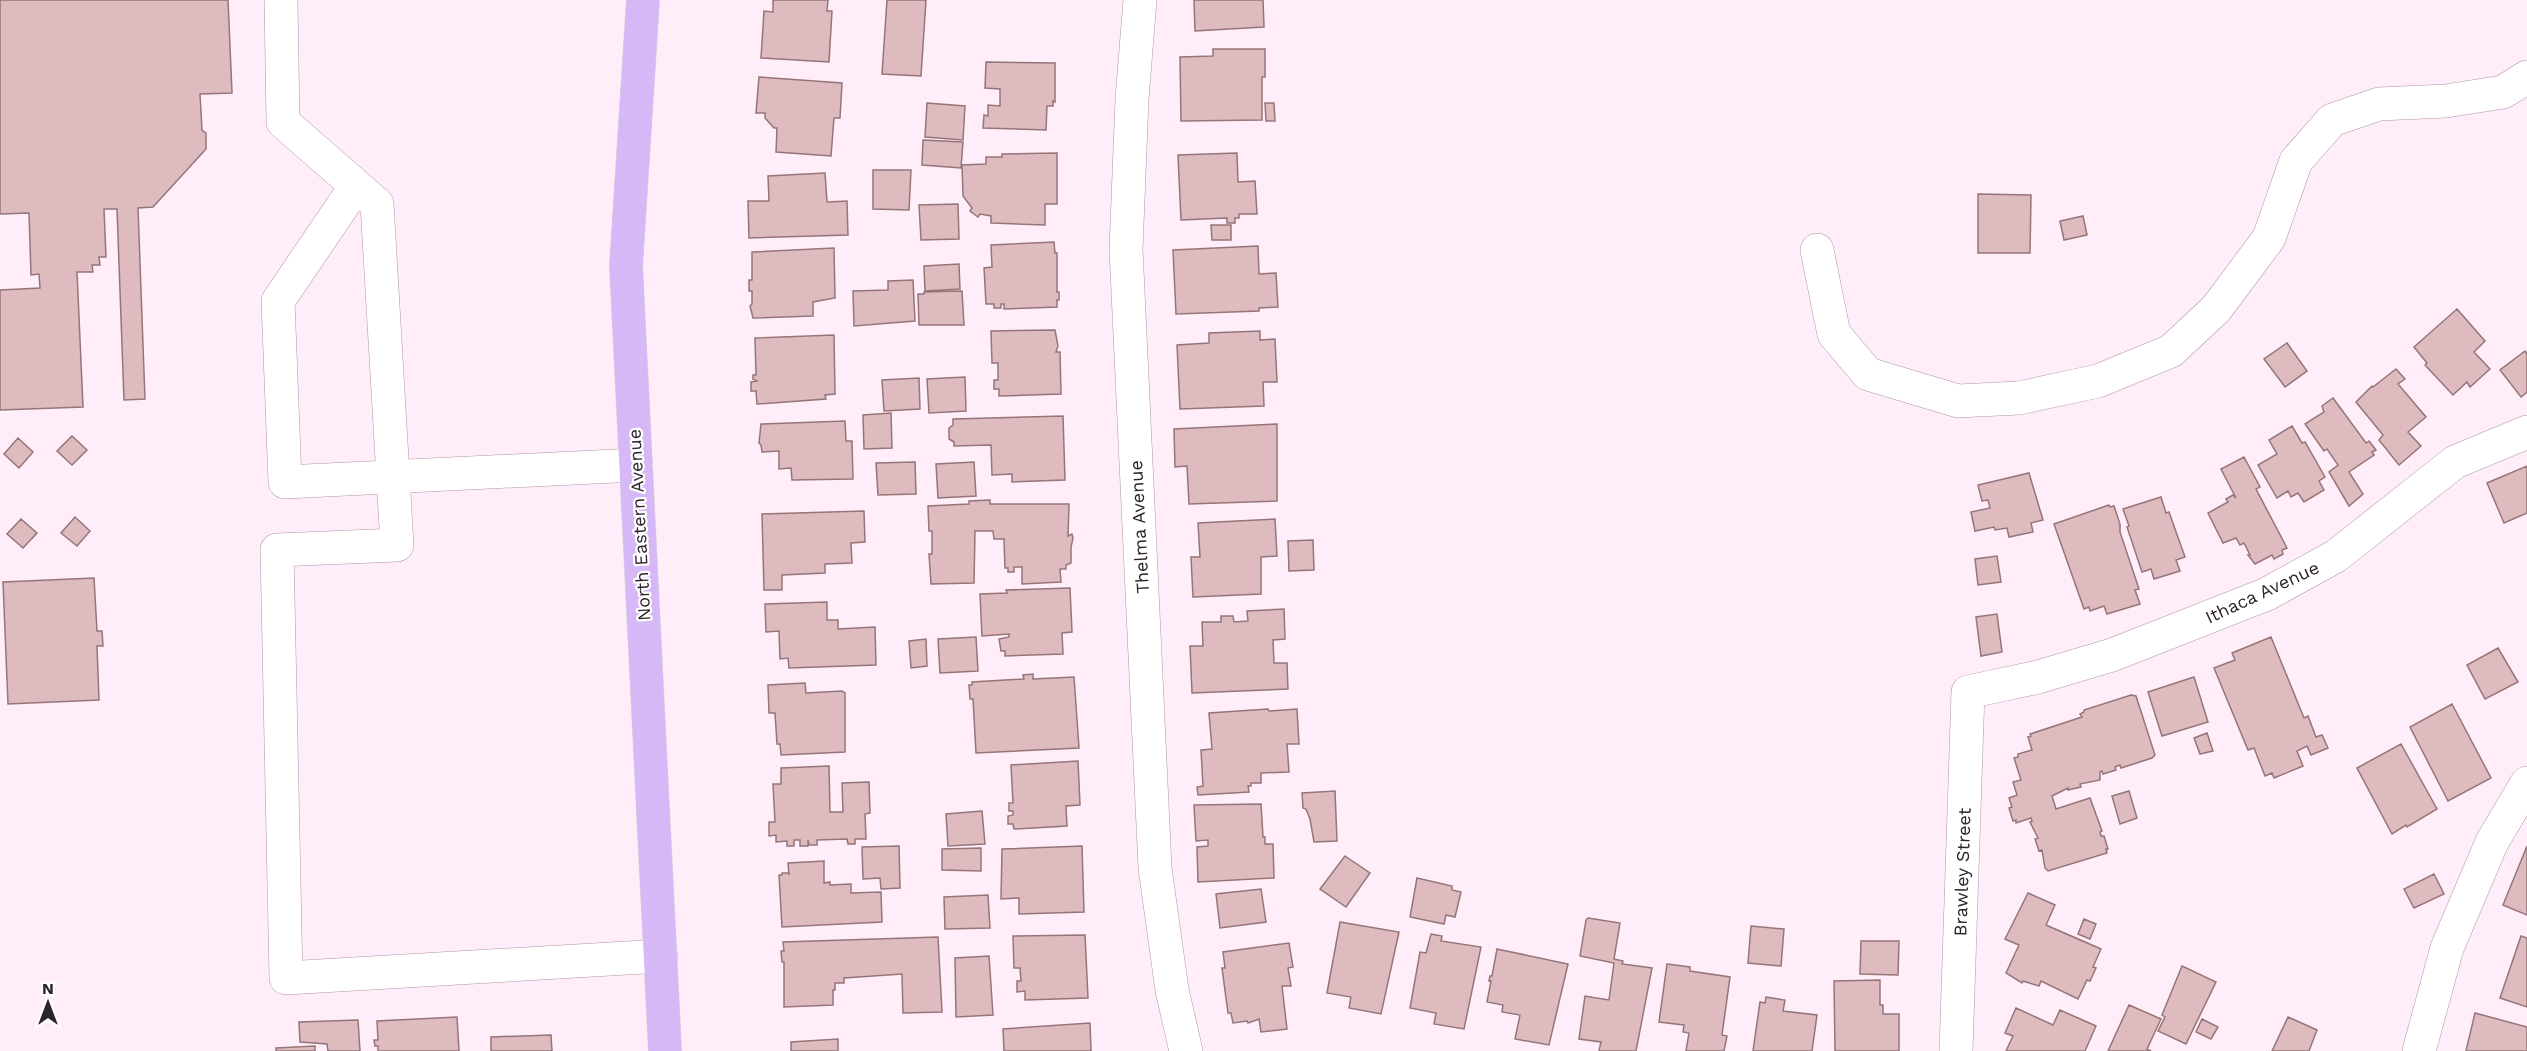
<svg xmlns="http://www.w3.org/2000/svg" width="2527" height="1051" font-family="'Work Sans',sans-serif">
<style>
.building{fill:#debbbf;stroke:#957578;stroke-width:1.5}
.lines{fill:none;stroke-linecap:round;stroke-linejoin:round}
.minor-casing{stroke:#b096a8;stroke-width:34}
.major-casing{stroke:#d9d8d9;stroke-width:34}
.minor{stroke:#fff;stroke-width:33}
.major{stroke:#d7b8f7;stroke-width:33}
.labels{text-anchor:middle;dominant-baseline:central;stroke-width:4.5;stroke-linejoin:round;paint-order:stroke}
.street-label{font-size:18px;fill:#2e242b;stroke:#fff}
</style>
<rect width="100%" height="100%" fill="#ffedf9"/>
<path class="building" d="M0,0H228L232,93L200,94L202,130L206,133V149L153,207L138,208L145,399L124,400L117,209H104L106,257H99L100,265H92L93,272H77L83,407L0,410V290L40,288L39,274L31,275L29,213L0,214Z
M773,0H828L827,11H832L829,62L761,58L764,11L773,12Z
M887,0H926L921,76L882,74Z
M1194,0H1263L1264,27L1195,31Z
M1213,49H1265V77H1262V120L1181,121L1180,57L1213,56Z
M986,62L1055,63V102L1053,101V106H1047L1046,130L983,128L984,115L988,116V105L1000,106V89L985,88Z
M759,77L842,83L840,118H834L831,156L776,152L777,128H774L765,118V113H756Z
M927,103L965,106L963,140L925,137Z
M1265,103H1274L1275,121H1266Z
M923,140L963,142L961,168L922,165Z
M1057,153V204H1045V225L991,223V216L980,214L978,217L970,211L972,208L963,196L962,165L986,164V157H1002V154Z
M1237,153L1238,182L1255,181L1257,214H1239V218H1235V223H1227V218L1181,220L1178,155Z
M873,170H911L909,210L873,209Z
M825,173L827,202L847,201L848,235L749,238L748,201H769L768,176Z
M1978,194L2031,195L2030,253H1978Z
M958,204L959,239L921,240L919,205Z
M2083,216L2087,235L2064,240L2060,221Z
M1211,225H1231V240H1212Z
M1054,242L1055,253H1057V292H1059V300H1057V307L1004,309V304H1001V308H994V304H986L984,268L992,267L991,245Z
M1258,246L1259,274L1276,273L1278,307L1259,308V311L1176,314L1173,250Z
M834,248L835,298L813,302V316L753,318L750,306L752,304V291H749V280H752V252Z
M959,264L960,289L925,291L924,266Z
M913,280L915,321L854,326L853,291L888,290V281Z
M962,291L964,325H919L918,294H924V292Z
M2457,309L2485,341L2474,352L2490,369L2470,387L2467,382L2453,395L2425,365L2427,363L2414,347Z
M1055,330L1058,346L1056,352H1060L1061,394L999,396V389H994V380H998V363H992L991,331Z
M1260,331V340L1275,339L1277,382H1263L1264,406L1180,409L1177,345L1209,343V333Z
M834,335L835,394L825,395L826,399L757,404L756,391H751V382L757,381L753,379V375H756L755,338Z
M2287,343L2307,371L2285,387L2264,359Z
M2525,351L2527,354V392L2521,397L2500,370Z
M2396,369L2405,379L2398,384L2426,417L2408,432L2421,446L2399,465L2379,440L2383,435L2356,402L2372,386L2373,387Z
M965,377L966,411L929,413L927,379Z
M919,378L920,409L884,411L882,380Z
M2333,398L2366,443L2369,441L2376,450L2372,452L2374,455L2349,472L2363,494L2349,506L2329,472L2338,465L2327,449L2324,451L2305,424L2324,412L2322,406Z
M891,413L892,448L864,449L863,415Z
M1063,416L1065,480L1012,482V474L992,475L991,445L954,446V442L949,439V428L953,425V419Z
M845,421L846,441H852L853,479L792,480L791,468L779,469V451L762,452L761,445L759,443L761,424Z
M1277,424V501L1189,504L1187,466L1175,467L1174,429Z
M2292,426L2302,443L2305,442L2325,477L2319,481L2324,490L2304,502L2298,493L2291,497L2288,491L2277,498L2258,465L2277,454L2269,440Z
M72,436L87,450L72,465L57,451Z
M18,438L33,452L19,468L4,454Z
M2244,457L2260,487L2256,489L2287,548L2282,550L2283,554L2274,559L2272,555L2255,564L2248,555H2250L2244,543L2240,545L2236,538L2223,543L2208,513L2228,502L2226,499L2233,495L2236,498L2221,469Z
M915,462L916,494L878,495L876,463Z
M974,462L976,496L938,498L936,464Z
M2527,466V513L2504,523L2487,483Z
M2029,473L2043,520L2031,523L2033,532L2009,537L2007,528L1995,530L1994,527L1975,531L1971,512L1990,508L1988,500L1982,501L1978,485Z
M2161,497L2166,513L2169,512L2185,557L2176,560L2180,571L2154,579L2151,569L2142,572L2127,527L2129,526L2123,509Z
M990,500V504H1069L1068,536L1072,534L1073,538L1071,547V563L1066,565V569H1060L1061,582L1022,584V567H1014V572H1008V568H1005L1004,539H994L993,531H975L974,583L931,584L929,554H932V531H929L928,506L969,504V501Z
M2109,505L2110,507L2114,506L2120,524V532L2139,589L2135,590L2140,604L2107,614L2104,606L2090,611L2089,607L2084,609L2054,524Z
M864,511L865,542L851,543L852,563L825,564V573L782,575V590H764L762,514Z
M75,517L90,531L77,546L61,533Z
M21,519L37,533L23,548L7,534Z
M1275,519L1277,556L1261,557V594L1193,597L1191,557H1200L1198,523Z
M1313,540L1314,570L1289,571L1288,541Z
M1997,556L2001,582L1978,585L1975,559Z
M94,578L97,631H102L103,646H97L99,700L8,704L3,582Z
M1070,588L1072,632L1062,633L1063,654L1005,656V651H1001L999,639L1009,637V634L982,636L980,594L1007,593L1006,590Z
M827,602V620H838V629L875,627L876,665L789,668L788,658L780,659L779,631L766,632L765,604Z
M1284,609L1285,639L1273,640L1274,663H1287L1288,689L1192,693L1190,646H1203L1202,622H1221V616H1233L1234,622L1248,621L1247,611Z
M1997,614L2002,652L1981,656L1976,617Z
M976,637L978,671L940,673L938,639Z
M2271,637L2304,718L2308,716L2316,737L2322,735L2328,748L2311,755L2307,746L2297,751L2303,766L2274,778L2272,773L2265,776L2254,748L2248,750L2214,668L2235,660L2232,653Z
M926,639L927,666L911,668L909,641Z
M2498,648L2518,682L2485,699L2467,665Z
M1033,674V679L1074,677L1079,748L976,753L973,699H970L969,685H972V682L1024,679L1023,675Z
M2194,677L2208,722L2162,736L2148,692Z
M805,683L806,693L842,691L845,693V752L781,755L780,744H777L775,713H769L768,685Z
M2131,695L2136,696L2155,755L2152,758L2121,768L2120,765L2115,767L2116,770L2103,774L2102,771L2100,772V780L2080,784L2081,787L2068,790V788L2052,796L2056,809L2090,798L2102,831L2100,832L2101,836H2104L2108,849H2106L2107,853L2048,871L2045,868L2042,850L2039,851L2035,839L2038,838L2030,822L2032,821L2031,818L2016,823V820L2013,821L2009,808L2012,807L2009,798L2017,795L2013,782L2021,780L2014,758L2018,757V754L2032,750L2028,737L2031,736L2030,734L2082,717L2080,714L2084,712V710Z
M2452,704L2491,778L2448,801L2410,727Z
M1268,709L1269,711L1297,709L1299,744H1287L1289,772L1261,773V783H1251V786H1248L1249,792L1198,795L1197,787L1203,786L1201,750L1212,749L1209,713Z
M2207,733L2213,751L2200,754L2194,738Z
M2401,744L2437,809L2407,827L2406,825L2392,834L2357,768Z
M1078,761L1080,805L1066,806L1067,826L1014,829L1013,824H1008V816L1013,815V811H1009V803H1013L1011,765Z
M829,766L830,812H843L842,783L869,782L870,813L865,814L866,839H855V844H848L847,839L817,840V845H809L808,840V846H800V840H794V846H787V841L776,842V835L769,836V822H775L773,784H781V768Z
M1335,791L1337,841L1314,842L1310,819L1306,809L1303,808L1302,793Z
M2129,791L2137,818L2120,824L2112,796Z
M1261,804L1263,837H1265V844H1273L1274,878L1198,882L1197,847L1208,846V840L1196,841L1194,805Z
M982,811L985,844L948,846L946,814Z
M899,846L900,888L881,889L880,878L863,879L862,847Z
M1082,846L1084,912L1019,914V898L1001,899L1002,849Z
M2527,846V915L2503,905Z
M981,848V871L942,870V849Z
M1345,856L1370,873L1346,907L1320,889Z
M824,861V883L830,882V885L851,884V893L881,892L882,922L782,927L779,875H782V873H788L789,875L788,863Z
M2434,874L2444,894L2414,908L2404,889Z
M1417,878L1452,886V890L1461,892L1455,917L1446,915L1444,924L1410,917Z
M1261,889L1266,922L1220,928L1216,894Z
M2028,893L2055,905L2046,925L2101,949L2093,967L2096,968L2090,981L2087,980L2078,999L2041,981L2039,986L2023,981L2022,983L2006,973L2019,945L2005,939Z
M988,895L990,928L945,929L944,897Z
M1588,918L1620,923L1614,959L1623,961L1622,964L1652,968L1636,1051H1599L1601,1042L1579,1039L1585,996L1609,1000L1614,963L1580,956L1586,920Z
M2084,919L2096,924L2090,939L2078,934Z
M1340,922L1399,932L1381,1014L1349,1008L1351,997L1327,993Z
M1751,926L1784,929L1781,966L1748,963Z
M1431,934L1442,936L1441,941L1481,947L1464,1029L1434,1024L1436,1013L1410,1008L1420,952L1426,953Z
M1085,935L1088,998L1025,1000V991L1017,992V981H1021L1020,968H1014L1013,936Z
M2521,936L2527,938V1007L2500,998Z
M938,937L942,1012L903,1013L902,974L844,978V983H835V990H833V1005L784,1007V962H782L781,951H784L783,942Z
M1861,941H1899L1898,975L1860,974Z
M1289,943L1293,967L1288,968L1291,986H1282L1287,1029L1261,1032L1259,1019L1248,1023L1247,1021L1233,1023L1231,1013H1228L1222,968H1225L1223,952Z
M1497,949L1568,964L1549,1045L1515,1039L1520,1015L1502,1012L1503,1005L1487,1002L1491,981H1489L1490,976H1492Z
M989,956L993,1015L956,1017L955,958Z
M1667,964L1690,967V971L1730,977L1722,1035L1727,1036L1724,1051H1686L1689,1033L1683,1032L1684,1025L1659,1022Z
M2182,966L2216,982L2186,1044L2158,1031L2165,1017L2162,1015Z
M1880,980V1005H1883V1014H1899V1051H1835L1834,981Z
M1766,997L1785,1000L1783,1011L1817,1015L1812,1051H1753L1760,1002L1765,1003Z
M2129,1005L2161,1019L2147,1049L2151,1051H2108Z
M2016,1008L2053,1025L2060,1010L2096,1026L2085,1051H2006L2013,1036L2005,1033Z
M2475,1013L2527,1027V1051H2466Z
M457,1017L459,1051H378V1046H375L374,1040H378L377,1021Z
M2288,1017L2317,1030L2309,1051H2272Z
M2202,1019L2218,1027L2211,1039L2196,1032Z
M358,1020L360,1051H328L327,1044L300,1042L299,1022Z
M1090,1023L1091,1051H1004L1003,1029Z
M551,1035L552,1051H491V1037Z
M838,1039V1051H791V1042Z
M315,1046V1051H276V1048Z"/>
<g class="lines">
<defs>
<path id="minor" d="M281,0L283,122L377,204L397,545L277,550L286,978L661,956
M1140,0L1132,99L1126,249L1155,868L1172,990L1186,1051
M356,186L278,301L285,482L636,465
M1817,250L1834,334L1868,374L1958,401L2019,398L2098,381L2171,351L2216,309L2269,238L2296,161L2332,120L2379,104L2446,101L2503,92L2527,77
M1956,1051L1968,692L2038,677L2112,655L2267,594L2336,556L2455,462L2527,432
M2419,1051L2447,948L2492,842L2527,783"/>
<path id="major" d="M643,0L626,266L665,1051"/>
</defs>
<use href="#minor" class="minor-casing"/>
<use href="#major" class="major-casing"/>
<use href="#minor" class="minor"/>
<use href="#major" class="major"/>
</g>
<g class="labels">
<g class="street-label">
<text transform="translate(639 525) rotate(-93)">North Eastern Avenue</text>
<text transform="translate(1139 527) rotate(-93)">Thelma Avenue</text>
<text transform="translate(2262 592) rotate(-25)">Ithaca Avenue</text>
<text transform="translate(1962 872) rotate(-88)">Brawley Street</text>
</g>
</g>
<g transform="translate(48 1003)" stroke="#ffffff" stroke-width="4.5" paint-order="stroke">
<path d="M0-4.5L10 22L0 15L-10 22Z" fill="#2e242b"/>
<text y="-9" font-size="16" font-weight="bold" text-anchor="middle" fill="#2e242b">N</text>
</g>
</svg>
